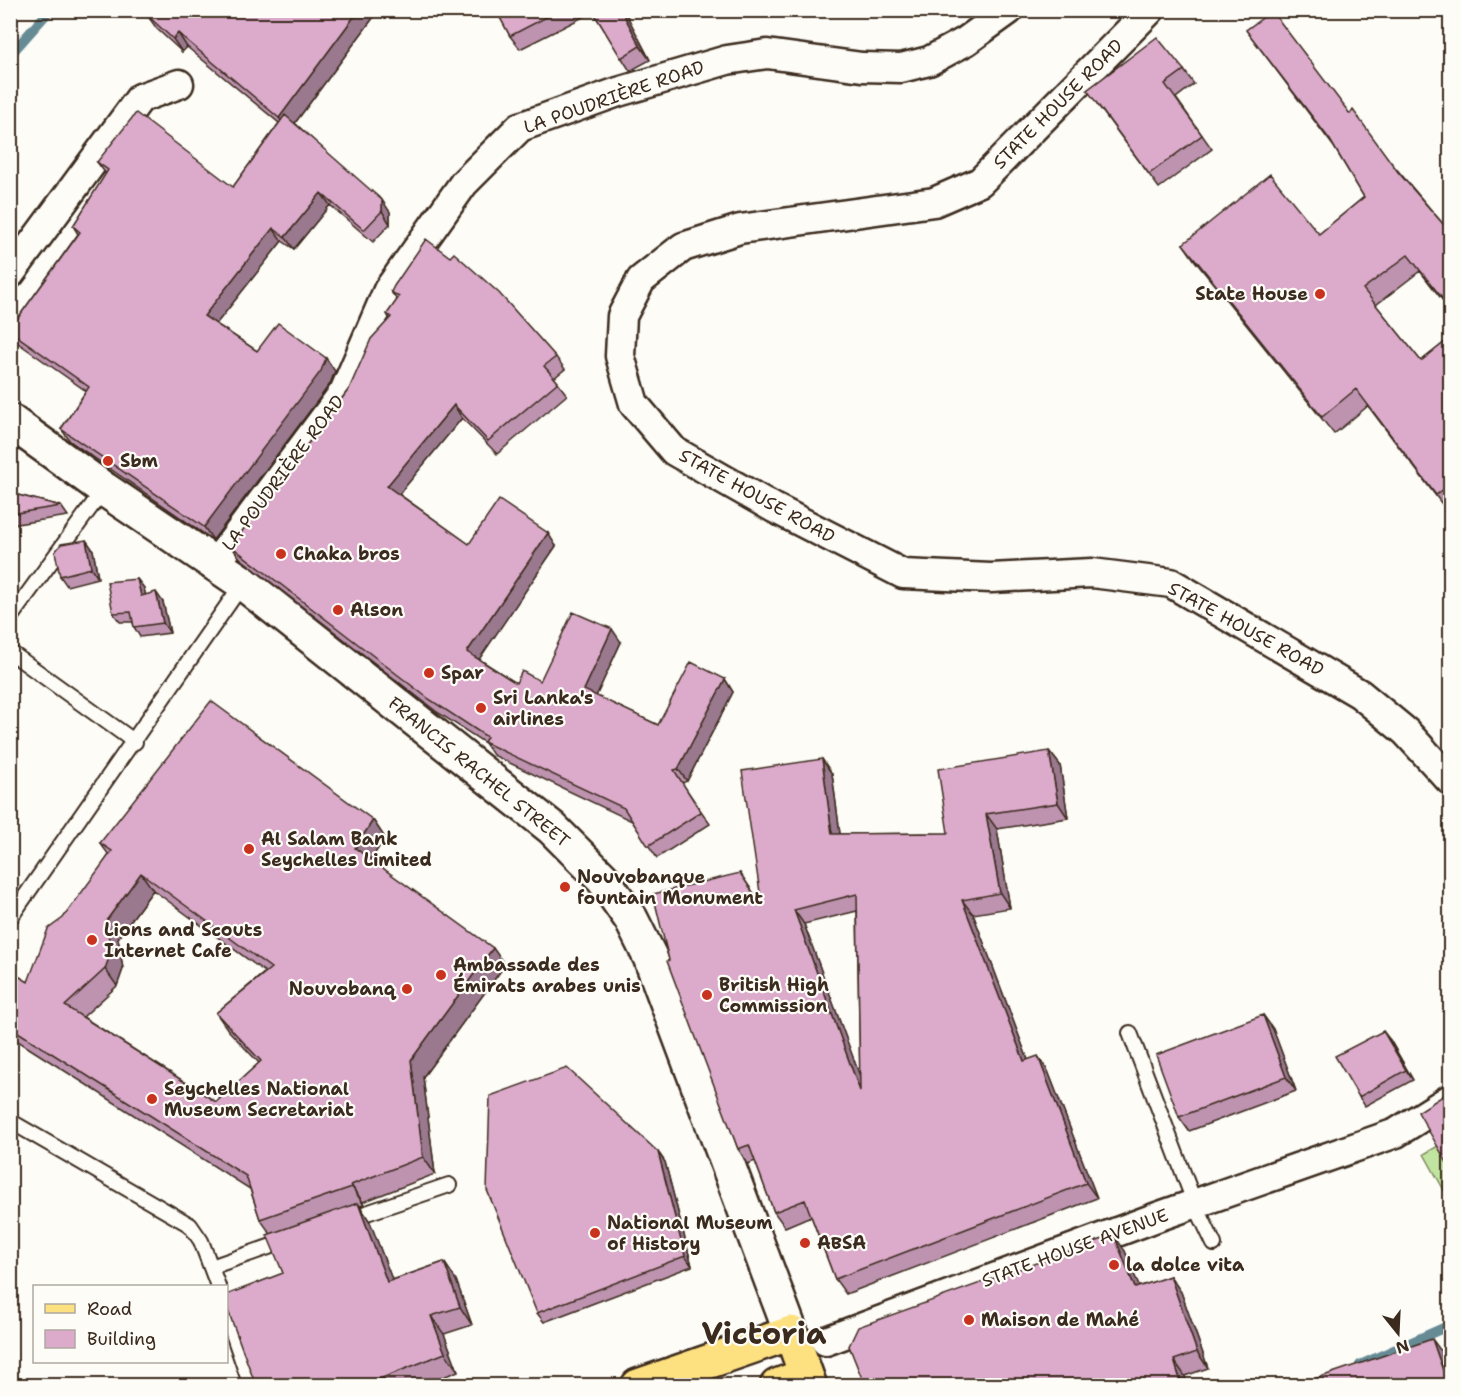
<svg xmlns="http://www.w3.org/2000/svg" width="1461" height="1396" font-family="'Shantell Sans',sans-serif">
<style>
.green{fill:#c1e5a0;stroke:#7e885f;stroke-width:1.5}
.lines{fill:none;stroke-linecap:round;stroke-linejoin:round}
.stream{stroke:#668b95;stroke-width:10}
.lane-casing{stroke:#3b2a1e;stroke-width:18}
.street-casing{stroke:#3b2a1e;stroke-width:33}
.secondary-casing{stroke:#3b2a1e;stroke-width:38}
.primary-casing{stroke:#3b2a1e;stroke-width:38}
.lane{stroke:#fdfcf7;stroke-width:14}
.street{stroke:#fdfcf7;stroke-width:28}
.secondary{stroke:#fdfcf7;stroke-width:33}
.primary{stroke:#fde080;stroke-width:33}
.wall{fill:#bd93af;stroke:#3b2a1e;stroke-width:1.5;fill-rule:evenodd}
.shaded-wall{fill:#9a788e;stroke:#3b2a1e;stroke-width:1.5}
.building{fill:#dcabcb;stroke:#3b2a1e;stroke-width:1.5;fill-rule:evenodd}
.poi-dot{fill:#c8321e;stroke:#fdfcf7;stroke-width:2}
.labels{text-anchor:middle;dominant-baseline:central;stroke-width:4.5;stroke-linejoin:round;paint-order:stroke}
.street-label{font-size:18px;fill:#3b2a1e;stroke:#fdfcf7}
.poi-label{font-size:18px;font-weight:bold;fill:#3b2a1e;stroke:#fdfcf7;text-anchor:start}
.town-label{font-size:30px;font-weight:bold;fill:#3b2a1e;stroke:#fdfcf7}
</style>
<rect width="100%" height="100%" fill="#fdfcf7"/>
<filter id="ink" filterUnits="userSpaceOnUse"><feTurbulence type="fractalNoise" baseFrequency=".0167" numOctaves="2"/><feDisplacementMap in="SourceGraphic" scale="12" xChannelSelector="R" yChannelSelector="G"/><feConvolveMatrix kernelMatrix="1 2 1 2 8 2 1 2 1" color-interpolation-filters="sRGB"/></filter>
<g filter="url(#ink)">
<path class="green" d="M1450,1139V1201L1424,1154Z"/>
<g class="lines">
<path class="stream" d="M10,55L50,10
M1360,1365L1450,1325"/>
<defs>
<path id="lane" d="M10,618L104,489
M10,652L135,742
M10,918L243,583
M1130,1033L1195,1204L1214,1244
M10,1121L190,1225L201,1241L218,1286
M349,1219L449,1185
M211,1267L289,1240
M226,1313L251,1386"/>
<path id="street" d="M1150,10L980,182L934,202L740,229L683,247L641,280L622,316L620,356L634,404L674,451L774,508L903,574L991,578L1092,573L1171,583L1360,694L1406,732L1450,780
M10,274L140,98L179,84
M216,563L344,392L388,290L464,183L520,127L618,92L727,60L767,54L862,67L901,68L929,61L966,41L1009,10
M826,1341L1157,1217L1396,1133L1450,1099"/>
<path id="secondary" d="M10,421L104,489L243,583L552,828L603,879L631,919L650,957L791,1333"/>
<path id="primary" d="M638,1386L791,1333L810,1386
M777,1386L806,1375"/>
</defs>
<use href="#lane" class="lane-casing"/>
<use href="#street" class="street-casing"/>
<use href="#secondary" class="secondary-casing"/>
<use href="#primary" class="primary-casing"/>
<use href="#lane" class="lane"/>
<use href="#street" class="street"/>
<use href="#secondary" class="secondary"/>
<use href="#primary" class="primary"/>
</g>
<path class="wall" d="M151,10H379L295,123L390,212V224L373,242L330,205L294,249L282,241L216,324L257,351L335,371L330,384L213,540L70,441L61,429L86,391L18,343L10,332V329L78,234L73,226L106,174L97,162L233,187L279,123L187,47L182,52L157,29L147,15Z
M496,10H624L650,60L630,71L593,12L520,49L510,36Z
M698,10H712L701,14Z
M1246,30L1350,114L1450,232V310L1420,271L1376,305L1421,361L1450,338V510L1448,512L1368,406L1334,434L1195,261L1183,244L1319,234L1364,197L1334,147Z
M1184,70L1194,84L1176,98L1212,149L1159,188L1097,104Z
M391,292L556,357L565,369L554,378L567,395L497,454L462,418L399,494L469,544L556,546L479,659L516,683L540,681L621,642L596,696L658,725L725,679L733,692L687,781L682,783L710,824L657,858L632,821L493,755L485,743L437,712L240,558L231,546L349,389L389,318L387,314L397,300Z
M10,493L61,506L68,516L10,525Z
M86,540L93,550L98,578L67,586L60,576Z
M137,579L144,588L145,595L163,602L170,633L140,637L134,627L133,622H120L113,613Z
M1049,751L1060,765L1068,818L997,829L1010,908L973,914L1028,1060L1048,1071L1097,1198L846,1294L835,1279L811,1216L785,1227L774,1212L755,1161L748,1164L738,1149L669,960L740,873L761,904L822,759L832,774L840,834L948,833ZM857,911L860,1077L804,924Z
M373,820L385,838L371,859L505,965L423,1077L435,1174L363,1202L364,1205L360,1206L370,1222L392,1280L444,1262L456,1280L472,1325L444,1334L458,1371L421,1386H256L283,1273L270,1233L260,1219L250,1189L10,1036V971L28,982L109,855L100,843ZM153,890L265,972L216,1013L228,1030L259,1063L216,1102L83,1017L117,986L123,969L118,938Z
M1263,1015L1273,1029L1296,1091L1189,1131L1179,1117Z
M1390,1040L1413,1080L1365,1106L1359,1097Z
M658,1152L665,1162L692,1266L544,1322L537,1313Z
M1125,1251L1139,1287L1170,1276L1181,1292L1208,1368L1185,1376L849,1346Z"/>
<path class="shaded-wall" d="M359,10H379L289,131L279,118Z
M621,10H624L650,60L640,46Z
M178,33L187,47L182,52L173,39Z
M321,193L330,205L294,249L285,237Z
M382,200L390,212V224L382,211Z
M10,227L15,233L10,239Z
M273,228L282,241L213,328L204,316Z
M326,358L335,371L330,384L213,540L204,527Z
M454,405L462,418L396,498L387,486Z
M548,533L556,546L476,664L467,652Z
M86,540L93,550L98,578L91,568Z
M137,579L144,588L148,605L141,596Z
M156,592L163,602L170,633L163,623Z
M612,629L621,642L593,703L584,690Z
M725,679L733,692L687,781L678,769Z
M1049,751L1060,765L1068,818L1058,803Z
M822,759L832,774L842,849L832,834Z
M986,814L997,829L1010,908L1000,893Z
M373,820L385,838L367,865L355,848Z
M141,873L153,890L118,938L123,969L117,986L105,969L106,921Z
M962,900L973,914L1034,1076L1024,1061Z
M794,910L804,924L871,1106L860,1091Z
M493,948L505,965L423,1077L435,1174L423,1157L411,1060Z
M1263,1015L1273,1029L1296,1091L1286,1077Z
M1383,1031L1390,1040L1413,1080L1406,1070Z
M1038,1056L1048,1071L1097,1198L1086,1183Z
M658,1152L665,1162L692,1266L685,1256Z
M351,1185L363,1202L364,1205L352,1187Z
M358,1203L370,1222L400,1300L387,1282Z
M1114,1235L1125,1251L1146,1304L1135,1288Z
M444,1262L456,1280L472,1325L460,1307Z
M1170,1276L1181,1292L1208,1368L1197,1352Z
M431,1316L444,1334L458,1371L445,1353Z
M1432,1339L1441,1351L1450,1380V1386L1447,1382Z
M1174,1360L1185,1376L1188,1386H1182Z"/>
<path class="building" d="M151,10H359L279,118L178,33L173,39L147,15Z
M496,10H560L510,36Z
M592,10H621L640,46L621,58Z
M1272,11L1350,114L1353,110L1398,172L1450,232V308L1408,255L1363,289L1421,361L1450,338V484L1436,495L1356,389L1322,417L1183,244L1270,174L1319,234L1364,197L1330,140L1246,30Z
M1157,37L1184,70L1165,84L1202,135L1149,174L1087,90Z
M136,113L233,187L285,115L382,200V211L364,230L321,193L285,237L273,228L204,316L257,351L278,323L326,358L321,371L204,527L61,429L89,387L10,331V329L80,232L73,226L108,170L97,162Z
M426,239L450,257L454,253L499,293L556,357L544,366L558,382L488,441L454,405L387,486L469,544L499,500L548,533L467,652L516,683L522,671L540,681L573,612L612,629L584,690L658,725L691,662L725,679L678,769L674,770L701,812L648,846L624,808L484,742L487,737L429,699L231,546L349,389L371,339L391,317L387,314L399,297L391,292L394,286Z
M10,493L61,506L10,514Z
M86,540L91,568L60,576L55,552L61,544Z
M137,579L141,596L156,592L163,623L134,627L131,612L113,613L107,582Z
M211,701L373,820L355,848L493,948L411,1060L423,1157L351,1185L352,1187L260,1219L246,1176L10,1027V971L28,982L48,929L63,918L112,851L100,843ZM141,873L271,968L216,1013L261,1061L216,1102L65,1006L105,969L111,952L106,921Z
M1049,751L1058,803L986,814L1000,893L962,900L1024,1061L1038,1056L1086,1183L835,1279L805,1200L774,1212L749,1145L738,1149L667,961L669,960L653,894L740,873L762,906L742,771L822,759L832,834L948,833L938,769ZM857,894L860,1091L794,910Z
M1263,1015L1286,1077L1179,1117L1156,1055Z
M1383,1031L1406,1070L1359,1097L1335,1056Z
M567,1068L658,1152L685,1256L537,1313L487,1190L490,1096Z
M1450,1090V1168L1418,1112L1446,1094Z
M358,1203L387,1282L444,1262L460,1307L431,1316L445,1353L372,1382L373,1386H256L226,1305V1295L283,1273L267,1235Z
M1114,1235L1135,1288L1170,1276L1197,1352L1174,1360L1182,1386H865L849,1346L858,1327Z
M1432,1339L1447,1382L1450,1381V1386H1294Z"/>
</g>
<g class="poi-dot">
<circle cx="1320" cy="294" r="6"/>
<circle cx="108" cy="461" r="6"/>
<circle cx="281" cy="554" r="6"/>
<circle cx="338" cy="610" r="6"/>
<circle cx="429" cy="673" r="6"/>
<circle cx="481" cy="708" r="6"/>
<circle cx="249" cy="849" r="6"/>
<circle cx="565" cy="887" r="6"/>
<circle cx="92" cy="940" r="6"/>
<circle cx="441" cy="975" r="6"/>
<circle cx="407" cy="989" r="6"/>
<circle cx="707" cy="995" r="6"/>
<circle cx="152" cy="1099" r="6"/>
<circle cx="595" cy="1233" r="6"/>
<circle cx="805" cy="1243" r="6"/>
<circle cx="1114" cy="1265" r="6"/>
<circle cx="969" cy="1320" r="6"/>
</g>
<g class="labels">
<g class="street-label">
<text transform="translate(614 97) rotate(-19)">LA POUDRIÈRE ROAD</text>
<text transform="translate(1058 104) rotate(-45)">STATE HOUSE ROAD</text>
<text transform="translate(283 473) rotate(-53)">LA POUDRIÈRE ROAD</text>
<text transform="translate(757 496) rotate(29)">STATE HOUSE ROAD</text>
<text transform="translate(1246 629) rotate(29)">STATE HOUSE ROAD</text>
<text transform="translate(479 772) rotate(39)">FRANCIS RACHEL STREET</text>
<text transform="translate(1075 1248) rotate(-20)">STATE HOUSE AVENUE</text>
</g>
<g class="poi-label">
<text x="1308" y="294" text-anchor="end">State House</text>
<text x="120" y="461">Sbm</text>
<text x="293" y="554">Chaka bros</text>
<text x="350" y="610">Alson</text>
<text x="441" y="673">Spar</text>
<text x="493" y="698">Sri Lanka's<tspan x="493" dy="21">airlines</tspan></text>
<text x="261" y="839">Al Salam Bank<tspan x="261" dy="21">Seychelles Limited</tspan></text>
<text x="577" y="877">Nouvobanque<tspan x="577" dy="21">fountain Monument</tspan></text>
<text x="104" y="930">Lions and Scouts<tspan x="104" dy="21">Internet Cafe</tspan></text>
<text x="453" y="965">Ambassade des<tspan x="453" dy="21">Émirats arabes unis</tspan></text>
<text x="719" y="985">British High<tspan x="719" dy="21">Commission</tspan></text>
<text x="395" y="989" text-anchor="end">Nouvobanq</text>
<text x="164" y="1089">Seychelles National<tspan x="164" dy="21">Museum Secretariat</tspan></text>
<text x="607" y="1223">National Museum<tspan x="607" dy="21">of History</tspan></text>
<text x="817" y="1243">ABSA</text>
<text x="1126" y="1265">la dolce vita</text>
<text x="981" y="1320">Maison de Mahé</text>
</g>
<g class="town-label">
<text x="764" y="1333">Victoria</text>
</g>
</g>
<rect width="1461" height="1396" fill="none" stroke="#fdfcf7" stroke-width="36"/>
<rect x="18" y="18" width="1425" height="1360" fill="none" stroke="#3b2a1e" stroke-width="2" filter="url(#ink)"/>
<rect x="33" y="1285" width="195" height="78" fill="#fdfcf7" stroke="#afa8a0" stroke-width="1.5"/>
<rect x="45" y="1304" width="30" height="9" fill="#fde080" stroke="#afa8a0" stroke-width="1.5"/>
<text x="87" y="1315" font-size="18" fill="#3b2a1e">Road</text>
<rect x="45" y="1330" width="30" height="18" fill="#dcabcb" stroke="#afa8a0" stroke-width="1.5"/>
<text x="87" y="1345" font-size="18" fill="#3b2a1e">Building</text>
<g transform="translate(1398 1333) rotate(162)" stroke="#fdfcf7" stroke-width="4.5" paint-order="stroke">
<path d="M0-4.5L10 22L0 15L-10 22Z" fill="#3b2a1e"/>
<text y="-9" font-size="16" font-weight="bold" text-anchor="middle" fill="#3b2a1e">N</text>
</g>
</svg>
